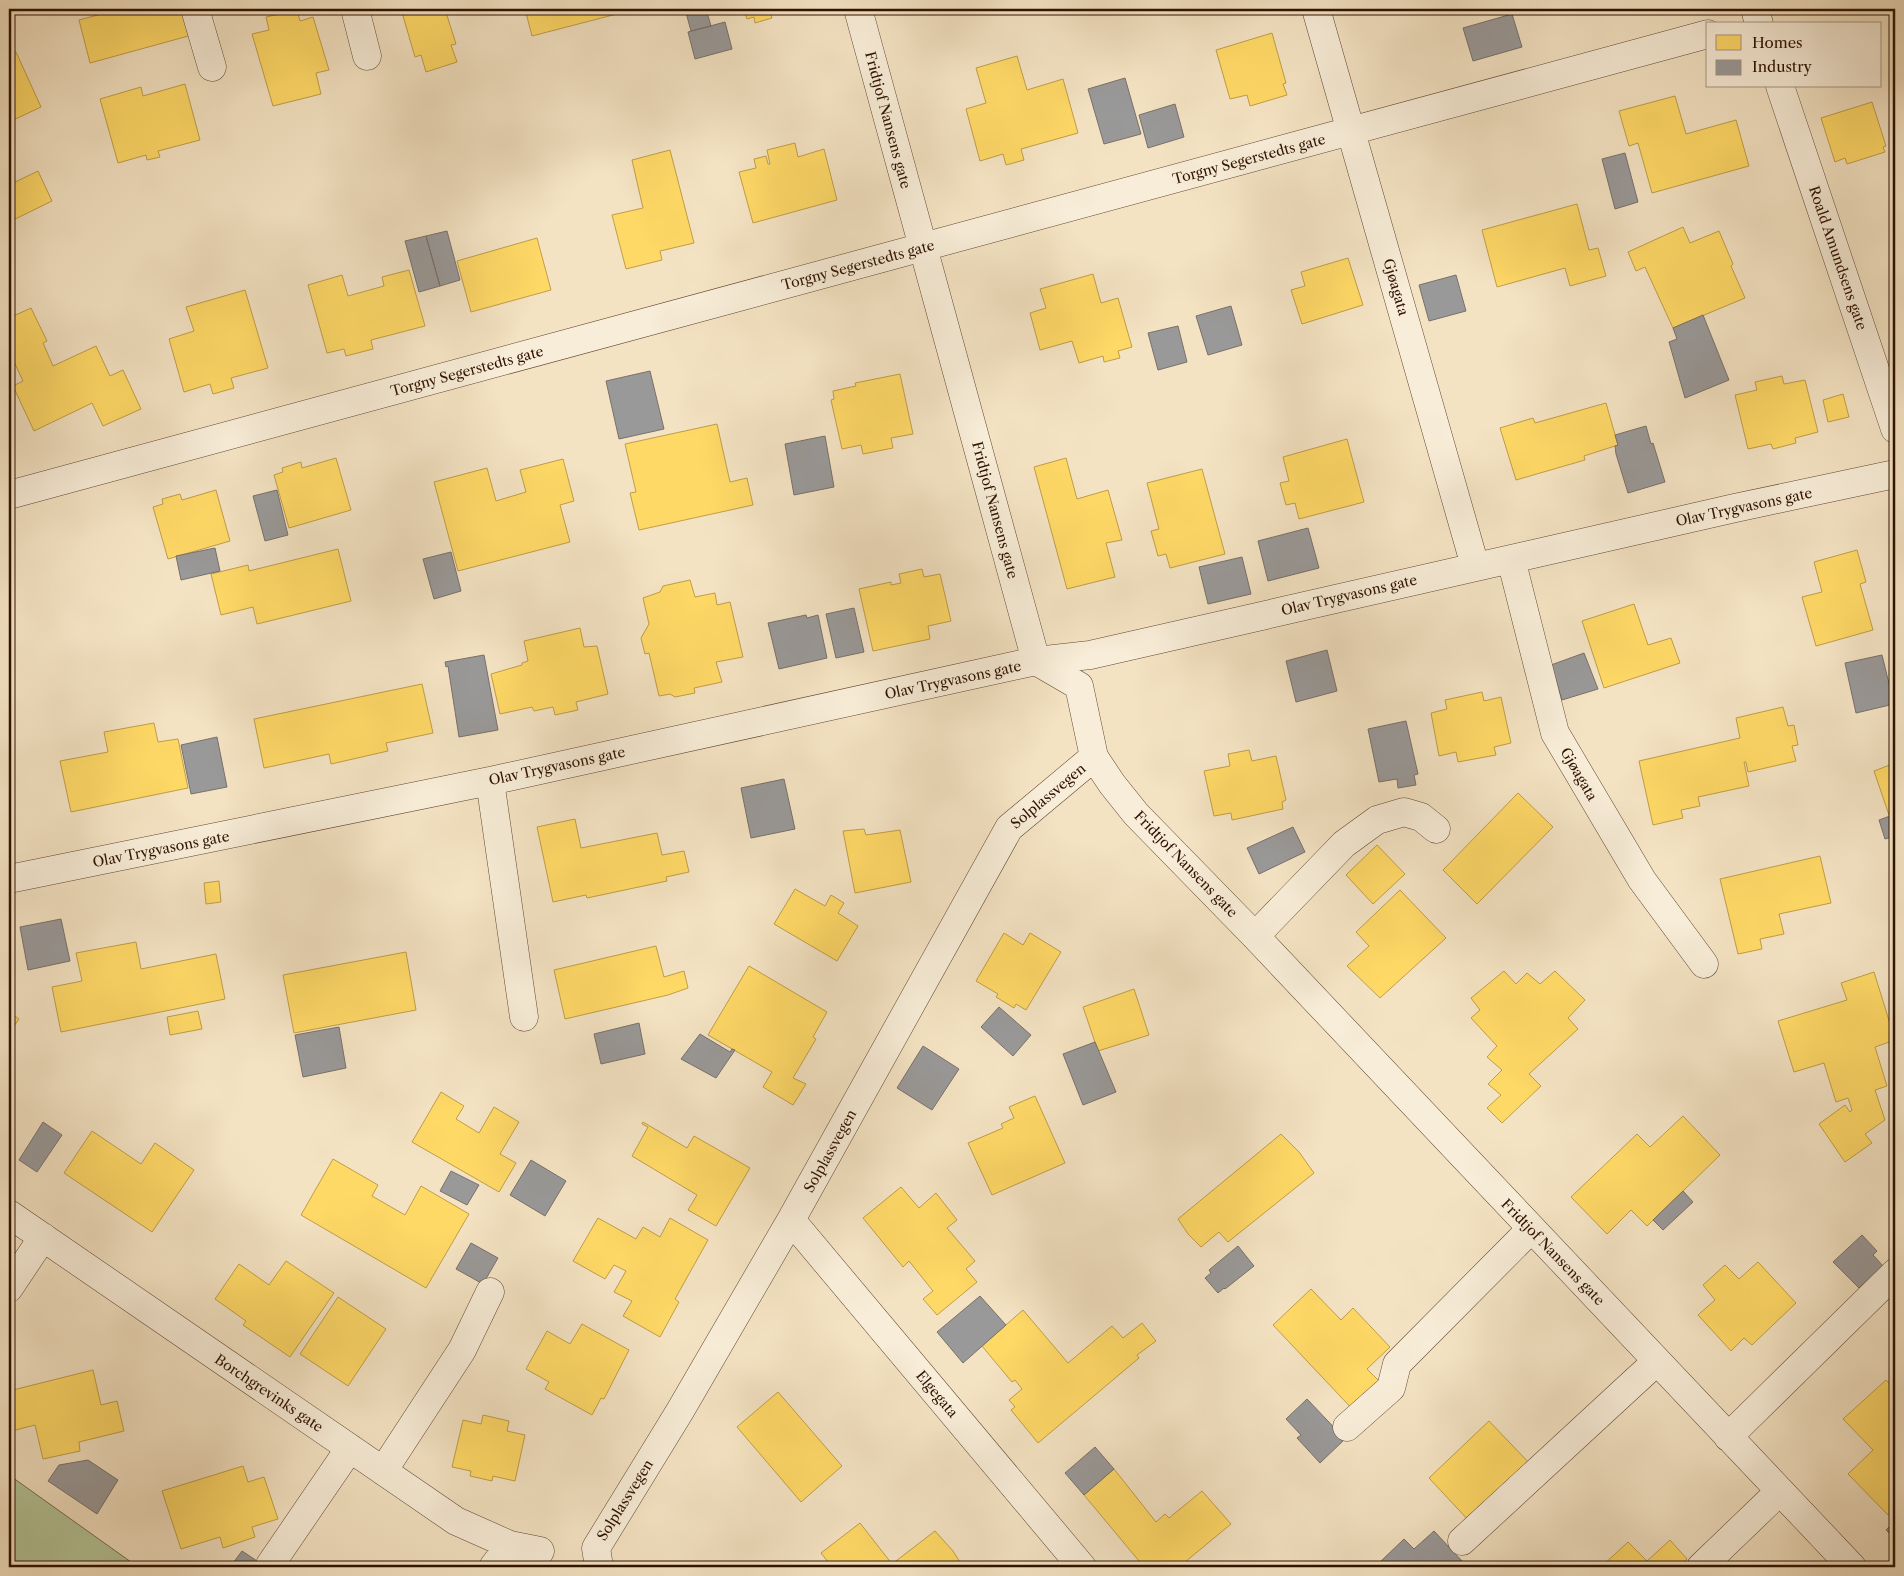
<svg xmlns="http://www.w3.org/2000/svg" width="1904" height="1576" font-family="'Libre Caslon Text',serif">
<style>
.green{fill:#b5c599;stroke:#726c4c}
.homes{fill:#ffd966;stroke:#c09d47}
.industry{fill:#999;stroke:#79706b}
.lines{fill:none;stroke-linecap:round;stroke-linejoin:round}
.minor-casing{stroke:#604631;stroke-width:29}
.minor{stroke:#f8edd8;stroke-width:28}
.labels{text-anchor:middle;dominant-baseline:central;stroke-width:5;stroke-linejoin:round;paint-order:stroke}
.street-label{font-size:14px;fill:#2e1200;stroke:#f8edd8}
</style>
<rect width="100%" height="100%" fill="#f4e3c3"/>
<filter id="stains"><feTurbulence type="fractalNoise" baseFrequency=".004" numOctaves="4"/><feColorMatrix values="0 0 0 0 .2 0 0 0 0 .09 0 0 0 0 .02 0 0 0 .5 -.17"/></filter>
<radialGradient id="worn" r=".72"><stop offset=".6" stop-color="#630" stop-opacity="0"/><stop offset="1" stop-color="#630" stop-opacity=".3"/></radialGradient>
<path class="green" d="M9,1475L138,1567H9Z"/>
<path class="homes" d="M120,9H185L192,35L90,63L79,20Z
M401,9H445L456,44L451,45L457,62L426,72L421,55L415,57Z
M525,9H636L532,36Z
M727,9H778V10L770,12L772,18L755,23L754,17L747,19L744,10L729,14Z
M297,10L300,21L313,17L329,70L316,73L321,94L273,106L252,34L269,30L266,17Z
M1272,33L1286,83L1283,84L1287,95L1250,106L1247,95L1230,99L1216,50Z
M16,52L41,107L9,122V55Z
M1017,56L1027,90L1063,79L1078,133L1021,149L1024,160L1006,165L1003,154L980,161L966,109L986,103L976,68Z
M185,84L200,140L158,151L160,157L147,160L146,155L118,163L100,99L141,87L143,96Z
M1675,96L1686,134L1736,120L1749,166L1652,193L1638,143L1629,146L1619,111Z
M1872,102L1886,146L1883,147L1885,152L1847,164L1845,158L1835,162L1821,118Z
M795,143L798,157L824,149L837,200L753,223L739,172L756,168L754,159L766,156L768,164H770L767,150Z
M670,150L694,243L660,251L662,260L626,269L612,215L643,208L632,160Z
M38,171L52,201L9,222V185Z
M1577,204L1589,250L1598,248L1606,276L1570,286L1565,268L1497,287L1482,230Z
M1683,227L1690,243L1719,231L1733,264L1731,266L1745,298L1673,328L1645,267L1636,271L1628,252Z
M537,238L551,290L471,312L457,261Z
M1348,258L1363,305L1302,324L1291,290L1305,286L1301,272Z
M409,270L425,326L371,340L373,349L346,356L344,349L327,353L308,285L342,275L348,296L384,286L382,277Z
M1093,274L1101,303L1118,298L1132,347L1118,351L1120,358L1104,362L1103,356L1079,363L1072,341L1040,350L1030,313L1046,308L1040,289Z
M245,290L268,368L231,378L234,388L213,394L210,384L184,392L169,339L194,331L186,307Z
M31,308L47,341L43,343L53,366L96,346L110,376L123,370L141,409L103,426L92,403L34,431L13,386L23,381L9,351V318Z
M900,374L913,434L891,438L893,448L863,454L861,445L842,449L831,400L834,399L833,391L856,386L855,383Z
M1782,376L1784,384L1805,380L1818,432L1795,438L1796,443L1773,449L1771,444L1748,449L1735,395L1757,390L1755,382Z
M1843,394L1849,417L1828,422L1823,400Z
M1606,403L1618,445L1584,456L1585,460L1516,480L1500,428L1533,418L1535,423Z
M717,424L730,482L747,478L753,505L639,530L630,493L636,492L625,444Z
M1347,439L1364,502L1299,519L1295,503L1286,505L1280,483L1289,481L1283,457Z
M336,458L351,510L289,528L274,475L283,472L282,468L301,462L302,468Z
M1066,458L1077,499L1108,490L1122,540L1106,543L1115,577L1067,589L1034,467Z
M563,459L574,501L560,505L570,542L458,571L434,482L487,468L496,501L526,492L520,470Z
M1202,469L1225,554L1170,568L1166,554L1158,556L1151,531L1159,529L1147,483Z
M216,490L230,541L168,559L153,507L163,504L162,499L180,494L182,500Z
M338,549L351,601L257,624L253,607L221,615L211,574L248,565L249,571Z
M1857,550L1866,582L1860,584L1873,630L1816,646L1802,597L1822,592L1814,562Z
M922,569L924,577L940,574L951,621L928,626L930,639L873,651L859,589L891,582V585L901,583L899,574Z
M690,580L695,597L715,593L717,605L730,602L743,657L716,662L722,682L694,688L695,693L675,697L670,694L659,696L649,653L645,654L641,638L649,624L643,598L660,592L663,586Z
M1634,604L1648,645L1671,638L1680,663L1604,688L1582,621Z
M580,628L584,647L597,646L608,694L576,702L578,710L555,715L553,707L534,711L532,707L500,714L491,674L522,665V663L528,661L524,641Z
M422,684L433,733L386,743L388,751L331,764L329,754L264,768L254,719Z
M1482,692L1484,701L1501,697L1511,743L1494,747L1496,755L1458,762L1456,752L1439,756L1431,713L1447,709L1445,700Z
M1783,707L1788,726L1794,725L1798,745L1792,746L1796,761L1748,772L1746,762H1744L1749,786L1698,797L1700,806L1681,810L1683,818L1653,825L1639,761L1740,738L1736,718Z
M154,723L158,742L178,739L188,788L71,812L60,761L108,752L104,732Z
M1249,750L1252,761L1276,756L1286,800L1282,802L1283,809L1232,820L1231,813L1214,816L1204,771L1230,766L1228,754Z
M1895,763V816L1890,818L1874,771Z
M1518,793L1553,827L1477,904L1443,870Z
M9,799L13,820L9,821Z
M575,819L581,848L657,833L662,855L684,851L689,872L666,877L667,881L587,898L586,895L553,902L537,827Z
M864,829L866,835L900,830L911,882L855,893L843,831Z
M1377,845L1405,874L1373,904L1346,875Z
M1820,856L1831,903L1779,914L1784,934L1760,939L1762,949L1738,954L1720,879Z
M219,881L221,902L206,904L204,883Z
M795,889L825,906L831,895L844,903L838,913L858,926L837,961L774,924Z
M1400,890L1446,938L1380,998L1347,966L1369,946L1356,932Z
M1004,933L1023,945L1030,933L1061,952L1026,1010L1016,1004L1014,1008L996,997L998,994L976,981Z
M136,942L141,969L216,954L225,999L61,1032L52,987L82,981L76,953Z
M656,946L664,977L684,971L688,988L668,995L565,1019L554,970Z
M406,952L416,1010L294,1033L283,975Z
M749,966L827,1012L813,1037L816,1039L793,1078L806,1084L793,1105L763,1087L772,1072L708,1035Z
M1504,971L1516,984L1527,973L1540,984L1555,971L1585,1000L1568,1018L1578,1029L1529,1074L1541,1086L1502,1123L1487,1108L1501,1095L1488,1084L1502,1070L1487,1057L1497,1046L1471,1018L1480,1010L1471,998Z
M1874,972L1895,1040L1875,1047L1887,1086L1875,1090L1885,1120L1865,1134L1872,1143L1845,1162L1819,1124L1845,1105L1850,1112L1852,1110L1848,1098L1836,1102L1824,1063L1794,1072L1778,1021L1847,1000L1841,983Z
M1134,989L1149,1035L1098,1051L1083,1007Z
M198,1011L202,1029L170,1035L167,1017Z
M9,1012L19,1019L9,1033Z
M441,1092L464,1106L456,1119L479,1133L494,1107L519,1122L500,1154L516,1163L499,1192L412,1142Z
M1035,1096L1065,1163L992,1195L968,1143L1003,1128L1001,1124L1014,1118L1009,1107Z
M1683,1116L1720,1155L1647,1226L1631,1210L1607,1234L1571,1197L1637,1134L1650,1147Z
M643,1122L687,1148L694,1136L750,1168L716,1226L688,1210L697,1195L632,1156L648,1127L642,1124Z
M92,1131L141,1164L155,1143L194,1170L152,1232L64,1173Z
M1281,1134L1299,1152L1314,1173L1228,1242L1219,1232L1201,1247L1188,1234L1178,1219Z
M333,1159L378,1185L372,1196L405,1215L421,1186L469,1214L426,1288L301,1215Z
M901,1187L919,1208L936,1193L957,1220L947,1228L975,1261L966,1269L977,1282L937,1315L923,1299L933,1291L909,1261L903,1267L863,1218Z
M598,1218L636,1239L643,1227L660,1237L670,1218L708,1240L675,1299L679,1302L660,1337L623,1316L632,1301L614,1292L626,1271L614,1265L605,1279L573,1261Z
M286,1261L334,1293L290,1357L243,1325L246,1321L215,1299L239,1264L269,1285Z
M1758,1262L1796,1303L1752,1345L1744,1338L1731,1351L1698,1315L1715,1300L1703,1285L1725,1265L1739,1279Z
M1311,1289L1341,1320L1353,1308L1390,1347L1367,1369L1385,1387L1357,1414L1273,1325Z
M338,1297L386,1329L348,1386L300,1354Z
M1023,1310L1068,1363L1112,1326L1123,1338L1142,1323L1156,1341L1137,1355L1139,1358L1038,1443L1011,1410L1015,1407L1009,1400L1022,1389L1015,1380L1012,1382L982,1346Z
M582,1324L629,1350L604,1399L601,1398L592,1415L545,1389L549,1382L526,1369L547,1331L570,1344Z
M93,1370L101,1405L117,1401L124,1431L79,1442L80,1451L43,1459L35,1425L12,1431L9,1416V1391Z
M1886,1380L1895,1390V1508L1888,1515L1848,1474L1873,1450L1843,1419Z
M778,1392L842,1466L801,1502L737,1427Z
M483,1415L509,1421L507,1431L525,1435L515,1481L493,1476L492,1481L470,1476L471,1471L452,1467L463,1420L481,1424Z
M1489,1421L1532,1466L1471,1523L1429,1478Z
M243,1466L248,1482L264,1477L278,1519L252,1527L255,1537L223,1548L220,1537L181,1549L162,1491Z
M1114,1469L1156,1522L1165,1514L1169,1518L1202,1491L1231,1524L1179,1567H1144L1084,1495Z
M860,1523L892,1564L935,1531L953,1551L963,1567H832L821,1553Z
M1670,1540L1687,1559L1678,1567H1601L1628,1542L1647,1561Z"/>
<path class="industry" d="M685,9H706L711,26L691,31Z
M1512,14L1522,47L1473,61L1463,28Z
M725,22L732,49L695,59L688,32Z
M1125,78L1141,134L1104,144L1088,89Z
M1175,104L1184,137L1148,148L1139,115Z
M1625,153L1638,202L1615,209L1602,159Z
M447,231L460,280L440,286L426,236Z
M426,236L440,286L419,292L405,241Z
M1456,275L1466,311L1429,321L1419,285Z
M1231,306L1242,345L1208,355L1196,316Z
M1703,315L1729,380L1685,398L1669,342L1677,339L1673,328Z
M1178,326L1187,362L1158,370L1148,333Z
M650,371L664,429L619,439L606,381Z
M1646,426L1651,444L1653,443L1665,482L1628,493L1616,454L1615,446L1618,445L1615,435Z
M825,436L834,487L794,495L785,444Z
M277,490L288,535L265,541L253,496Z
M1308,528L1319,568L1268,581L1258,541Z
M215,548L220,571L181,580L176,556Z
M451,552L461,591L434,599L423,559Z
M1242,557L1251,594L1208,604L1199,567Z
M854,608L864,652L836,658L826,614Z
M806,615L807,618L818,615L827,658L779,669L768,623Z
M1327,650L1337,691L1296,702L1286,661Z
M1584,653L1598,689L1562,700L1551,665Z
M484,655L498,730L459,737L448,666L446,667L445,662Z
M1882,655L1894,704L1856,713L1845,663Z
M1406,721L1418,774L1414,775L1416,785L1398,788L1397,779L1379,782L1368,729Z
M217,737L227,787L191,794L181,745Z
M784,779L795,829L751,838L741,788Z
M1890,816H1895V836L1885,839L1879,820Z
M1293,827L1305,852L1259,874L1247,848Z
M61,919L70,961L28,970L20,927Z
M999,1007L1031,1035L1013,1056L981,1027Z
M639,1023L645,1054L601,1064L594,1034Z
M339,1027L346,1068L303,1077L295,1035Z
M700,1034L730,1052L732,1049L735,1050L716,1078L681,1059Z
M1095,1042L1116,1092L1083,1105L1063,1054Z
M923,1046L959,1069L932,1110L897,1088Z
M43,1122L62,1135L37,1172L19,1160Z
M531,1160L566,1181L545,1216L510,1195Z
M451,1171L479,1185L467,1205L440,1191Z
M1683,1191L1693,1202L1663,1230L1653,1220Z
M1862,1235L1877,1251L1873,1255L1883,1266L1859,1288L1833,1262Z
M471,1243L498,1258L483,1284L456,1269Z
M1238,1246L1254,1266L1225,1289L1224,1288L1218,1293L1205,1278L1211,1273L1209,1270Z
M980,1296L1006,1325L963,1363L937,1332Z
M1307,1399L1345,1439L1320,1463L1297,1438L1301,1435L1286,1419Z
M1095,1447L1114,1469L1084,1495L1065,1473Z
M88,1460L118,1480L97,1514L48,1481L59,1465Z
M1895,1521V1539L1886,1530Z
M1434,1531L1463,1562L1457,1567H1385L1380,1562L1404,1539L1414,1549Z
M242,1551L266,1567H230Z"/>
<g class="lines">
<defs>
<path id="minor" d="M195,9L212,67
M355,9L367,56
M858,9L1036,661L1079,686L1094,757L1112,784L1136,814L1255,936L1852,1567
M1316,9L1475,566
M1755,9L1759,24
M1780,86L1895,429
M9,495L1708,34
M1511,559L1555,733L1642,880L1704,964
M490,781L524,1017
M9,879L490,781L1036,661L1090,655L1735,508L1895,474
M1255,936L1344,844L1377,820L1404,812L1421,817L1436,829
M9,1214L456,1521L510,1545L540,1551
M791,1220L1082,1567
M9,1288L43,1237
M1347,1427L1391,1388L1397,1364L1531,1229
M1728,1437L1895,1273
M383,1471L462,1350L490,1292
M1462,1541L1657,1361
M270,1565L350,1448
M493,1567L510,1545
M599,1567L596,1548L680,1411L791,1220L1009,828L1094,757
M1701,1567L1780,1491"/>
</defs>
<use href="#minor" class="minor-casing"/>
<use href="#minor" class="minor"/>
</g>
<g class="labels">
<g class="street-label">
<text transform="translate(888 120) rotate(75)">Fridtjof Nansens gate</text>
<text transform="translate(1249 159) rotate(-15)">Torgny Segerstedts gate</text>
<text transform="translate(1838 258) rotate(71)">Roald Amundsens gate</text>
<text transform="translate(858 265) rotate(-15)">Torgny Segerstedts gate</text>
<text transform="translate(1396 287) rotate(74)">Gjøagata</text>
<text transform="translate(467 371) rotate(-15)">Torgny Segerstedts gate</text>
<text transform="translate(1744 507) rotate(-12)">Olav Trygvasons gate</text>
<text transform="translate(995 510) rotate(75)">Fridtjof Nansens gate</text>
<text transform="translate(1349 595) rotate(-13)">Olav Trygvasons gate</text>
<text transform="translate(953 680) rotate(-12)">Olav Trygvasons gate</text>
<text transform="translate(557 766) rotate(-12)">Olav Trygvasons gate</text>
<text transform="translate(1579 774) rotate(60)">Gjøagata</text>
<text transform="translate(1048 796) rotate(-40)">Solplassvegen</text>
<text transform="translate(161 849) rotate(-11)">Olav Trygvasons gate</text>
<text transform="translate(1186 864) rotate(46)">Fridtjof Nansens gate</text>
<text transform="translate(830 1151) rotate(-61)">Solplassvegen</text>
<text transform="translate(1553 1252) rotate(46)">Fridtjof Nansens gate</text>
<text transform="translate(269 1393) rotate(34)">Borchgrevinks gate</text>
<text transform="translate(937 1394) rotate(50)">Elgegata</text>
<text transform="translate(625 1500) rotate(-58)">Solplassvegen</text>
</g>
</g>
<rect width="1904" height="1576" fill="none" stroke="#f4e3c3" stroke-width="30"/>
<rect x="10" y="10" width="1884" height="1556" fill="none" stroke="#2e1200" stroke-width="2.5"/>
<rect x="15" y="15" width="1874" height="1546" fill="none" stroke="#2e1200"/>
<rect x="1706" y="22" width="175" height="65" fill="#f8edd8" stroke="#a79582"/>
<rect x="1716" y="35" width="25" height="15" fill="#ffd966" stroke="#a79582"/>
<text x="1752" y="48" font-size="15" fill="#2e1200">Homes</text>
<rect x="1716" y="60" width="25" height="15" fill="#999999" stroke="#a79582"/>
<text x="1752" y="72" font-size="15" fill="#2e1200">Industry</text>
<rect width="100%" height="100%" filter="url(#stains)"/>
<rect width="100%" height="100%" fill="url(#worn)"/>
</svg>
